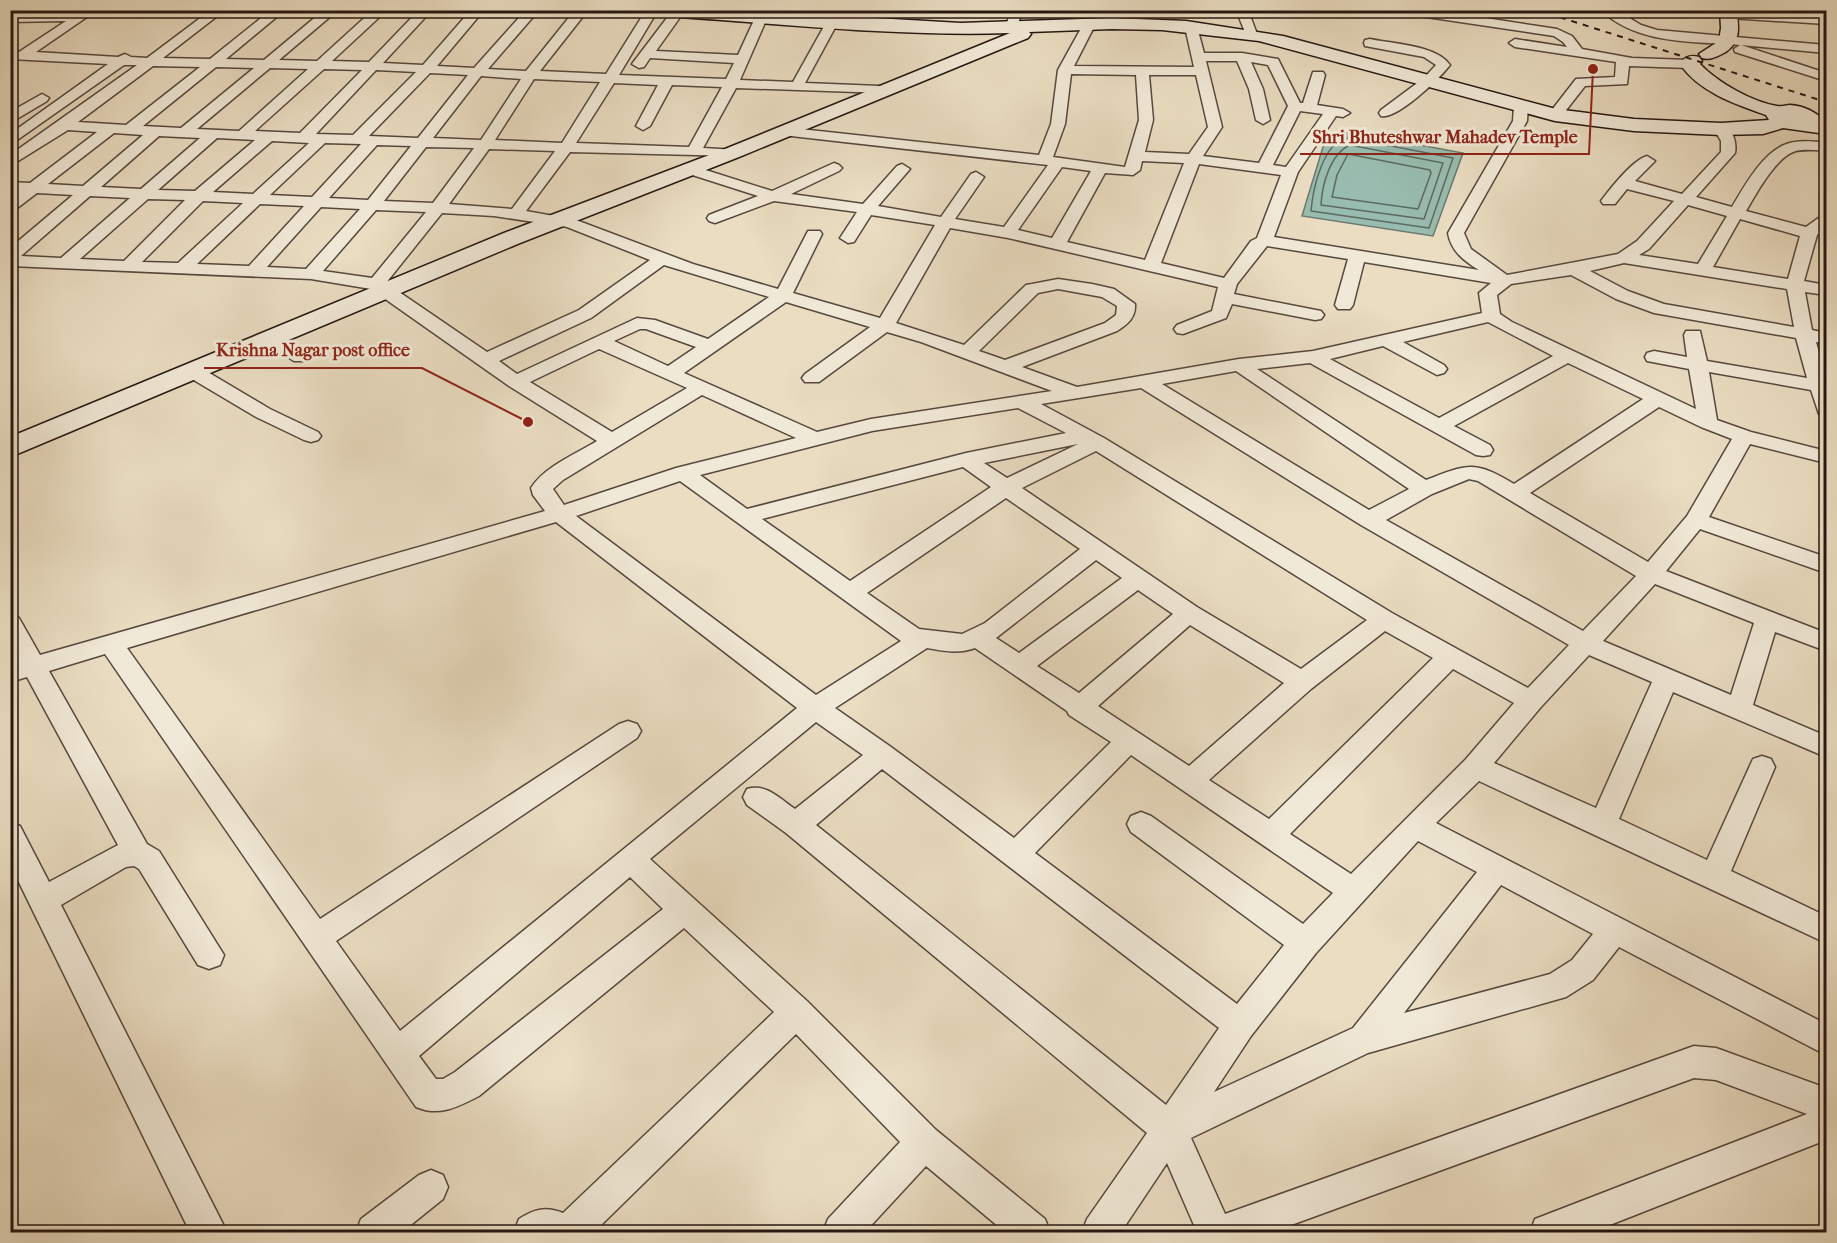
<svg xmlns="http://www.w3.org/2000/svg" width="1837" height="1243" font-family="'IM FELL French Canon',serif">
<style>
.water{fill:#98bcaf;stroke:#6a7a70;stroke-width:1.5}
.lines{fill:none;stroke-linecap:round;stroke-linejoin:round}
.shore{stroke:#5e6a60;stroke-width:1.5}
.street-casing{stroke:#56483e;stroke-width:3}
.secondary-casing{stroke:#241712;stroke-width:3}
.street{fill:#f1e9d7;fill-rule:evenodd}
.secondary{fill:#f1e9d7;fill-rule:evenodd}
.rail{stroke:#241712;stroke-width:2;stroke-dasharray:6 6;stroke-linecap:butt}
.leader{fill:none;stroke:#8f2418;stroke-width:2}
.callout-dot{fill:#8f2418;stroke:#f1e9d7;stroke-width:2}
.callout-label{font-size:18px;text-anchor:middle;font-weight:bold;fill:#8f2418;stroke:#f1e9d7;stroke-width:6;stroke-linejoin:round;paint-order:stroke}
</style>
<rect width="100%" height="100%" fill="#eaddc2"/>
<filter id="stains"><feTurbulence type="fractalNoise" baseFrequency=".00333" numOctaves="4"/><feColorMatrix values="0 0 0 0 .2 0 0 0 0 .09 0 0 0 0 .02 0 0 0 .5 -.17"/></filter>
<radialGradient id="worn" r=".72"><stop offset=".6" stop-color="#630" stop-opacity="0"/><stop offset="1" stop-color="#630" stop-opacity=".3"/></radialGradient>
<path class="water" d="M1350,132L1463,153L1433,236L1302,216L1323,147L1337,133Z"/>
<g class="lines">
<path class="shore" d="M1350,138L1453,158L1429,228L1311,211C1313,188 1321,154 1340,139Z
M1350,145L1443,163L1424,219L1321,205C1322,185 1330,154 1350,145Z
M1348,154L1430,170L1431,173L1418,209L1332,197L1337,175Z"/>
<defs>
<path id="street" d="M82,10H97L36,52L118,57L125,54L131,57L147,58L211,10H225L163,58L210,59L271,10H285L226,59L264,60L324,10H338L279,60L317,61L373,10H387L332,61L369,62L419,10H432L383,63L423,65L471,10H484L437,66L474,68L526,10H539L488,69L526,71L575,10H588L540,71L606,74L646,10H658L619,75L726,79L734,63L650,58L644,67L639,68L632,64L673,10H681L683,13L656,51L738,55L755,18L761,14L767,18L740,80L793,82L827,21H835L837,24L805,83L880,86L885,87L887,90L885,93L736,88L703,148L737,150L739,153L737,156L570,152L526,211L576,220L693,264L778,289L808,231H820L822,234L793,293L880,318L935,225L871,215L854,242L848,243L840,238L857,212L774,201L715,223L709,221L707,218L709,215L758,196L683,172L680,169L683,166H693L772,191L834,163L839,165L842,168L839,171L791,194L863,204L897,166L902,164L910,169L878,206L941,217L971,174L976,172L984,177L955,219L1004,227L1048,165L782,135L775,131L782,127L1039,155L1051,124L1058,70L1084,23L1090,19L1096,23L1074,66L1194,67L1185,27L1191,23L1197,27L1204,53H1242L1278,59L1300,103H1303L1313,72H1323L1325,75L1317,105L1343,109L1350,113L1343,117L1336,116L1298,172L1274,237L1479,270C1464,261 1451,251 1448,233L1513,121L1514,106L1521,102L1528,106L1527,121L1464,233L1471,249L1507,275L1618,254L1637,241L1674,201L1627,189L1615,204H1603L1601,201C1610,189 1633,160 1647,156L1655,161L1635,181L1682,194L1721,152V141L1714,129L1716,126L1721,125C1733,128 1737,142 1735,153L1696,197L1732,207C1744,187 1761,155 1784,145C1796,139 1813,142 1826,142V150C1816,151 1803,148 1793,152C1775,159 1756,194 1746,211L1806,227L1820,217L1826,215V227L1817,235L1804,281L1826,285V295L1805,292L1812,330L1826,333V343L1816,342L1826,378V416L1819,414L1811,390L1709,372L1717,420L1751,432L1826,451V463L1750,444L1709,517L1826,557V573L1700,529L1666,571L1826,633V651L1775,632L1753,705L1826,736V757L1673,692L1619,819L1707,860L1753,759L1762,756L1771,759L1775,767L1731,871L1826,916V943L1479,781L1436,823L1826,1024V1055L1619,947L1593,980L1566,997L1368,1053L1191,1138L1225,1214L1694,1046L1716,1048L1826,1088V1140L1592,1232H1530L1535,1219L1807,1114L1716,1080L1694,1078L1272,1232H1197L1167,1163L1121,1232H1082L1087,1219L1147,1133L786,833L747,805L743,797L747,789C766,783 780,799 795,809L863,755L816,722L650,859L807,1001L936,1130L1045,1219L1050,1232H1005L926,1166L865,1232H823L828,1219L900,1142L796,1034L594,1232H514L519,1219C534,1209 546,1206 563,1213L774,1012L684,928L479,1096C457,1107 440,1117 416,1107L105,654L49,671L147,844L159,851L224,955L220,965L209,969L198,965L139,869L134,866L126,867L61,905L227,1232H190L10,864V822L20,826L49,882L118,845L27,677L10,682V663L18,661L10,647V615L19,618L40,655L545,511L533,495L531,488C545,466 576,454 597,441L509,386L371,289L311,279L10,266V248L73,195L37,193L16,209L10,211V198L18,192H10V182L30,183L97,132L68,130L10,166V155L137,65H124L10,145V134L108,64L10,59V51L19,52L66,21L10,22V14L78,13ZM1206,61H1237L1249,89L1256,120L1263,124L1270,120L1263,89L1251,62L1268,65L1288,106L1259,163L1203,156L1222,127ZM153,66L200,67L126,125L78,122ZM216,67L254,68L181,128L143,126ZM270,68L308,69L239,131L197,129ZM324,69L362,70L300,133L255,131ZM376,70L416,72L353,135L316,134ZM430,73L468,75L418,138L369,136ZM1071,74L1136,75L1139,120L1125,167L1053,157L1065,124ZM1149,75H1196L1208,127L1189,154L1145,152L1153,120ZM481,76L521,79L481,140L433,138ZM534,79L600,82L562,143L495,140ZM614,83L658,85L636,126L643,130L650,126L672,85L722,87L689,147L576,143ZM1300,111L1323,114L1286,167L1273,165ZM114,133L143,135L83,186L48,184ZM159,136L200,138L141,189L101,187ZM217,138L255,140L195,191L158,190ZM272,141L309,143L253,194L213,192ZM325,143L361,144L312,197L270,195ZM377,145L411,146L368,200L329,198ZM426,147L474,148L433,203L384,201ZM489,149L555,151L512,209L449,204ZM1142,161L1184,163L1145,260L1067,242L1105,173L1133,175L1140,170ZM1199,164L1281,175L1257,238L1251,241L1224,278L1161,263ZM1062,167L1091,171L1052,238L1018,230ZM90,196L130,198L61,258L21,256ZM148,199L185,200L124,261L80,259ZM203,201L243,203L178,263L142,262ZM260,204L304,206L249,266L197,264ZM1688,205L1727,216L1698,264L1639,255L1649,249ZM321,207L360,209L306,269L267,267ZM376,210L426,212L372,278L323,271ZM442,213L494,216L567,227L650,260L579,310L487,352L386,283ZM1740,219L1800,236L1788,279L1713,267ZM950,228L1008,238L1218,287L1212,311L1177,325L1174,329L1177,333L1183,334L1226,318L1232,304L1315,320L1321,319L1324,315L1321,311L1234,294L1237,284L1267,246L1348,259L1335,305L1338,309H1350L1353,305L1364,262L1491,283L1479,293L1482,313L1313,351L1239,359L1077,387L1022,367L1117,331C1128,324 1136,317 1135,304L1114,289L1092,284L1058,279L1032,284L1026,285L964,345L896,323ZM1624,263L1787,289L1794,327L1664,304L1628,291L1590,271ZM664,265L769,297L708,339L655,320L637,318L517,374L499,361L591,318ZM1571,275L1616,299L1654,313L1796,338L1807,378L1707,361L1700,331H1686L1684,335L1687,357L1654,351L1647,353L1645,357L1647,361L1689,369L1696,409L1512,322L1500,314L1497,295L1511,284ZM1058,289L1102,297L1117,306L1116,315L1105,323L1005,360L979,351L1038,293ZM786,302L870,327L805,374L802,378L805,382H819L887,332L921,342L1052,391L871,419L817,432L684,373ZM1488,322L1553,356L1439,418L1330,359L1383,346L1437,375L1444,373L1447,369L1444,365L1403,342ZM640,329H646L696,347L668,366L614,341ZM599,349L687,388L612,432L530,382ZM1310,363L1476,455L1483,456L1490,455L1493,450L1490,445L1454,426L1568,363L1643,399L1514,484C1474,460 1468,464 1426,480L1257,369ZM1236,371L1409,489L1369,510L1162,384ZM1141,388L1361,525L1569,645L1528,688L1392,613L1104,438L1041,404ZM702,395L796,438L676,468L564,505L553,489L563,480ZM1659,407L1701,427L1732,439L1687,516L1648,562L1530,493ZM1018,408L1066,433L966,453L747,509L700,475L872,431ZM1078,444L1007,478L984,463ZM1096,451L1367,620L1301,669L1197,607L1022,488ZM963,467L991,487L850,581L762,519ZM1469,479L1478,481L1636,576L1583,631L1386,520L1432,494ZM680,481L901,641L816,695L576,516ZM1006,498L1080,549L985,623L962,634L919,629L867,593ZM556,522L797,708L400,1031L336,941L637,738L641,731L637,724L628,721L619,724L320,919L127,648ZM1096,560L1122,578L1019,653L996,638ZM1655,584L1754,623L1731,695L1603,641ZM1138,590L1173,614L1079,693L1037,666ZM1190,625L1284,683L1189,766L1098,706ZM1385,631L1433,658L1269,819L1209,780L1311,689ZM927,648C944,651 959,654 975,648L1067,711L1069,715L1111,742L1014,838L891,747L835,708ZM1589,655L1652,682L1596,808L1494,763L1540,708ZM1453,669L1514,703L1466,759L1351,874L1290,834ZM1131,755L1333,893L1303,924L1151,816L1141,812L1131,816L1127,824L1131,832L1284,945L1237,1004L1035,853ZM882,769L1219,1028L1166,1105L816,825ZM1418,841L1477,872L1353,1028L1214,1092L1251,1036L1316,953ZM630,877L663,909L455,1072L443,1079H436L419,1056ZM1501,885L1593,934L1572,960L1550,974L1404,1013Z
M1011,10H1023L1017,26H1009L1007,23Z
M1236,10H1248L1257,34L1255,37H1247Z
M1400,10H1433L1557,29L1572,36L1582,49L1632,58L1689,60L1696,64L1689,68L1629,66L1627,84L1585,86L1560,118L1555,119L1548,115L1576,79L1615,77L1616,62L1515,47L1509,43L1515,39L1567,47L1563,42L1554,36L1406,14Z
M1601,10H1616L1641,25L1657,30L1826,45V53L1741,45L1826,73V81L1735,52L1734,49L1740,45C1694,41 1637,45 1601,10Z
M1732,10L1826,16V24L1729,18L1723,14Z
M1370,39C1393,44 1436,45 1450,65C1440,78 1397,120 1381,116L1379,113L1381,110L1424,78L1436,65L1424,57L1365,46L1364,43L1365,40Z
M42,94L49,98L47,101L10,123V112Z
M273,332L280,334L308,353L310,357L308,361H294L266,342L264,338L266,334Z
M194,366L201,368L270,409L318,432L321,436L318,440L311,442L304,440L256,417L187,376L184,372L187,368Z
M431,1170L443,1175L448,1187L443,1199L402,1232H356L361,1219L419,1175Z"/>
<path id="secondary" d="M640,10H734L961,23L1112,18L1186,21L1283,36L1556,109L1634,119L1721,123L1769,120L1766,115C1735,104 1699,92 1680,64C1685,56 1691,55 1699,57L1702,61L1700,64C1717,82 1752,102 1777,106C1781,107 1786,105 1790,105C1805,106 1817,113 1826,122V134L1783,128L1763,134L1721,135L1634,131L1555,121L1259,41L1162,30L1112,29L1029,32L1031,34L1028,38L739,157L520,243L10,457V437L504,233L725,149L1010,33C890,37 768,22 648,15Z
M1720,10H1736C1740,30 1740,46 1720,55C1713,58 1709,60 1702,58L1699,54L1719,41L1721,28Z"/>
</defs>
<use href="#street" class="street-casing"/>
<use href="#secondary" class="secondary-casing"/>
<use href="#street" class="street"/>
<use href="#secondary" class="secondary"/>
<path class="rail" d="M1537,10L1826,102"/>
</g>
<path class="leader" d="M1593 69L1589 154H1300M528 422L422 368H204"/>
<g class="callout-dot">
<circle cx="1593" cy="69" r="6"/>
<circle cx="528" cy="422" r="6"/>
</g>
<g class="callout-label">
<text x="1445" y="143">Shri Bhuteshwar Mahadev Temple</text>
<text x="313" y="356">Krishna Nagar post office</text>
</g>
<rect width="1837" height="1243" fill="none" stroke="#eaddc2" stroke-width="36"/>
<rect x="12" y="12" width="1813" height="1219" fill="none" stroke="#241712" stroke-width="3"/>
<rect x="18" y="18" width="1801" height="1207" fill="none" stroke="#241712" stroke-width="1.5"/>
<rect width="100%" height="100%" filter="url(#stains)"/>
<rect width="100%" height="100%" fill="url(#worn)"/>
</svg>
